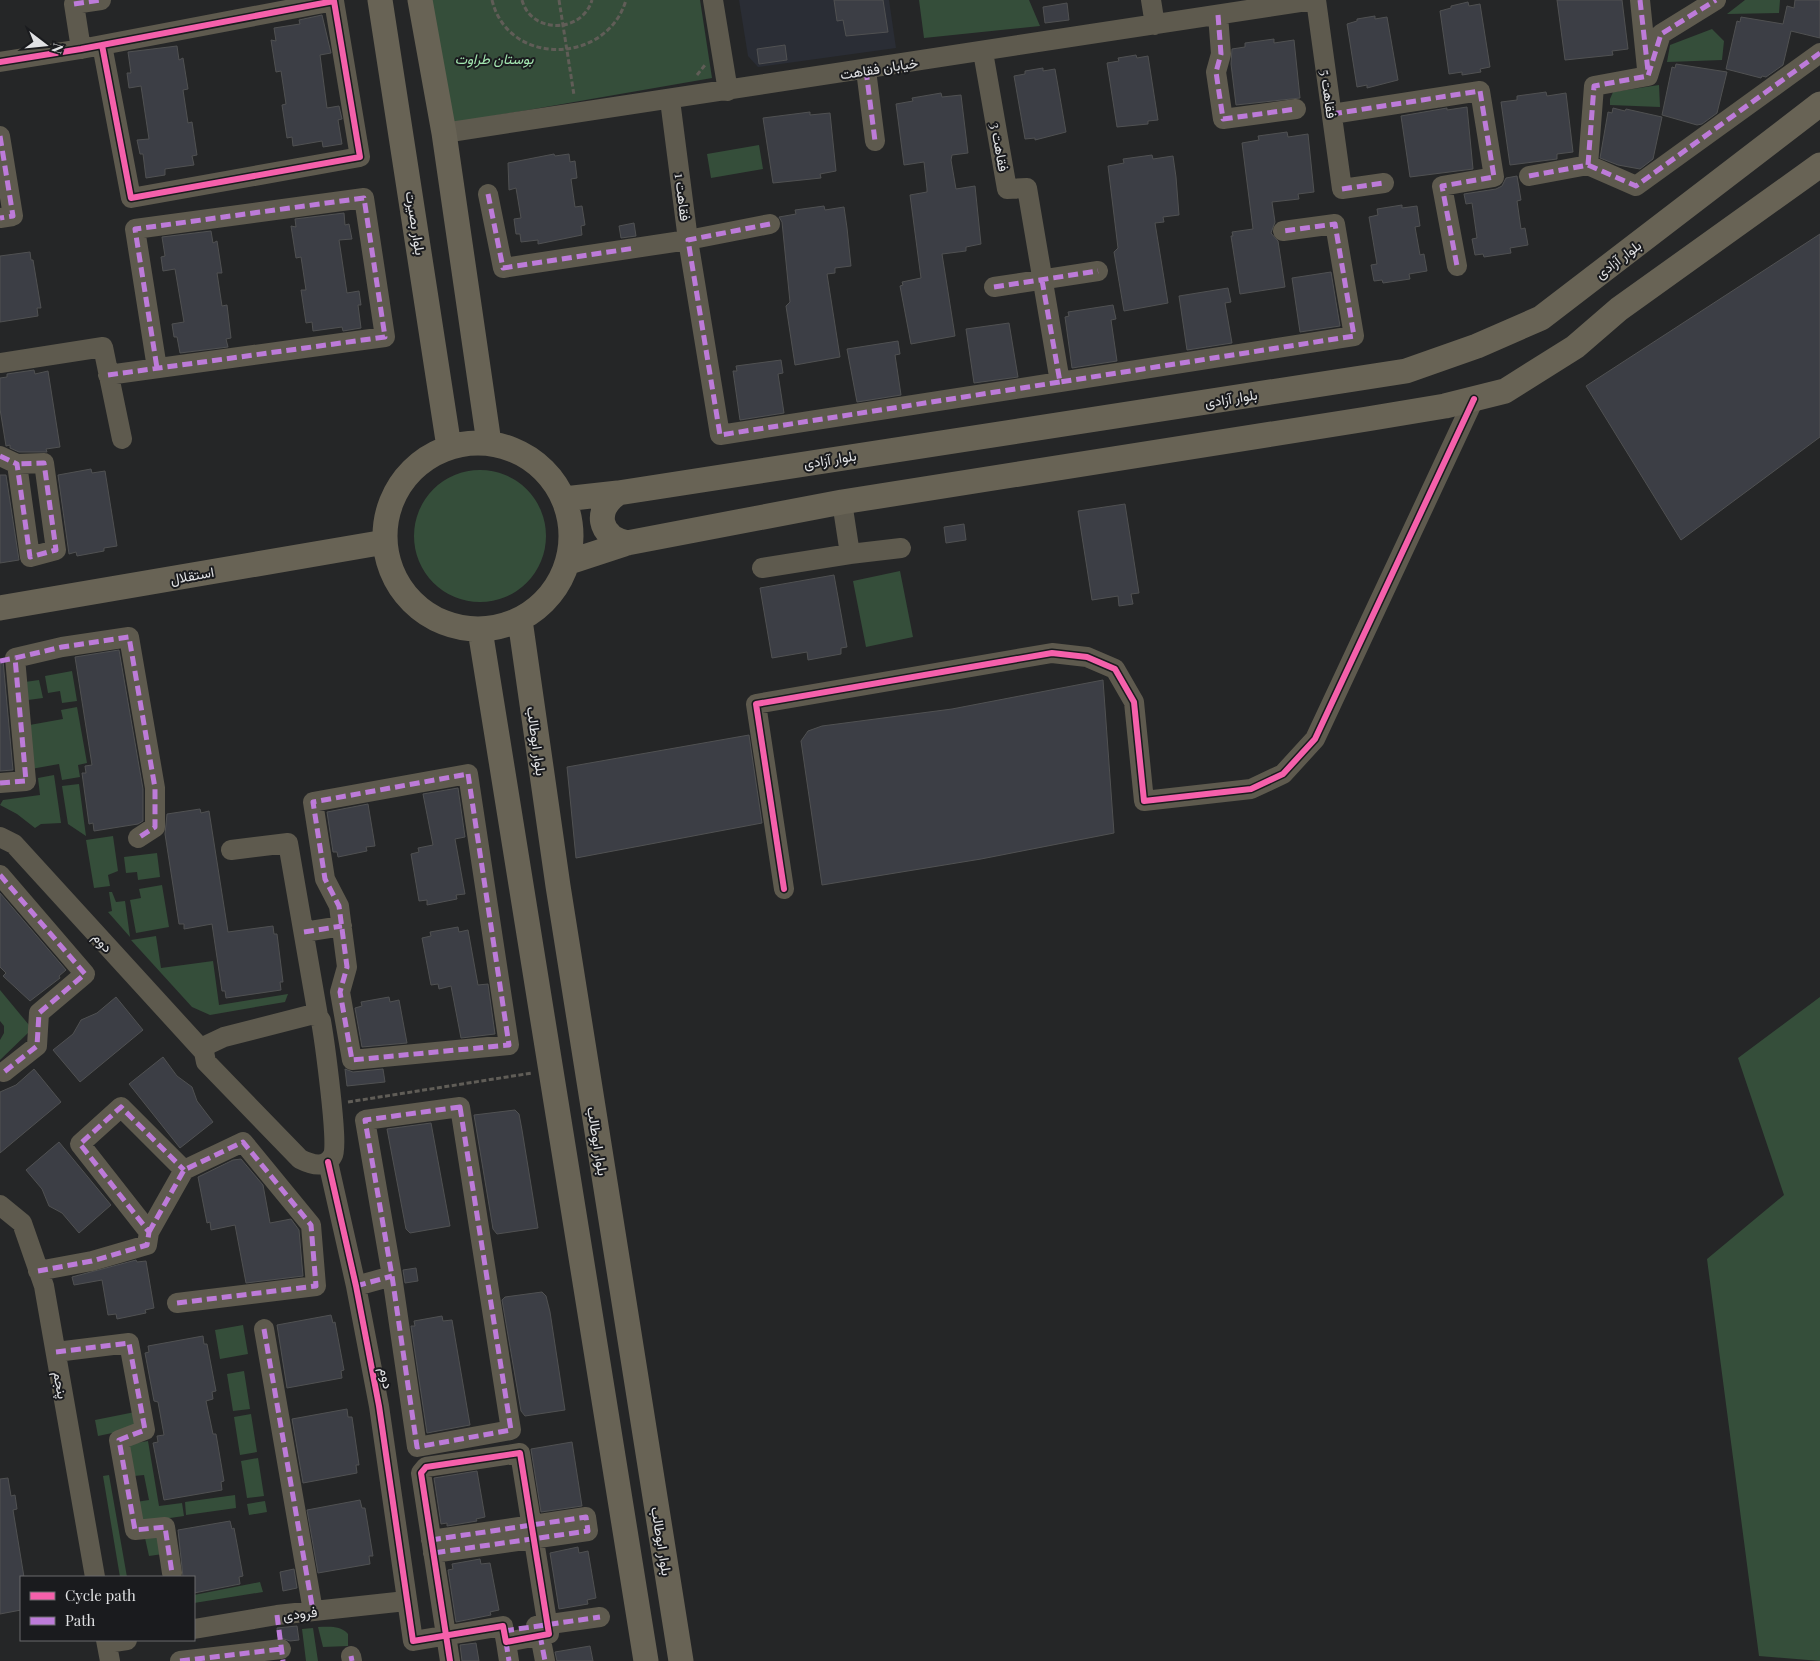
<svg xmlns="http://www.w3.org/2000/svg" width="1820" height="1661" font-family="'Playfair Display',Vazirmatn,serif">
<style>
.built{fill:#2a2d35}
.green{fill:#354e3a}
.building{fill:#3c3e45;stroke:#505152}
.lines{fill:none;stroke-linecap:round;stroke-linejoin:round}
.path{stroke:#605d57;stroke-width:3;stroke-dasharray:5 2.5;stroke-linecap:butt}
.minor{stroke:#5e5a4e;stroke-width:20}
.major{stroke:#686355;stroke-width:25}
.quiet{stroke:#bd7bd9;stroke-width:5;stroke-dasharray:10 5;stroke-linecap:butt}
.cycleway-casing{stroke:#1a1b1e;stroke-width:9}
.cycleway{stroke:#f560ab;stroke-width:6}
.labels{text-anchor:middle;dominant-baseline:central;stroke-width:4;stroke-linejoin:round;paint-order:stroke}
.park-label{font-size:14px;font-style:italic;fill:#a3e6b0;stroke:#1a1b1e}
.street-label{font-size:14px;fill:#e1e2e4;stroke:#1a1b1e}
</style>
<rect width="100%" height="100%" fill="#252627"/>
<path class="built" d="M739,0H889L896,48L758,67L748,56Z"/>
<path class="green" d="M426,0H700L712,78L447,124Z
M919,0H1029L1040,26L924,38Z
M1745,0H1780L1779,13L1727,14Z
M1712,29L1724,41L1722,60L1667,62L1670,45Z
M1659,85L1660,107L1610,105V99L1613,92Z
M759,145L763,169L711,178L707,154Z
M414 536a66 66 0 1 1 132 0a66 66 0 1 1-132 0Z
M900,571L913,637L866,647L853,581Z
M72,671L77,701L62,703L60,691L48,693L45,676Z
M39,680L43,698L28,700L25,682Z
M77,707L87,763L78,765L80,777L62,780L59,764L31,769L24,726L63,719L61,710Z
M54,775L61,823L41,824L35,828L17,814L0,805L3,800L40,795L38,778Z
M79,784L86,836L68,824L62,786Z
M113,836L118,871L108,875L110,886L94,888L86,840Z
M157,853L160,877L138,880L137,872L126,873L124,857Z
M162,885L169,927L136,933L130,900L141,898L139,889Z
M109,892H112L116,902L125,901L130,937L108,912L112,911Z
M156,936L161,968L213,961L219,1005L288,994L285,1002L210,1015L192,1007L131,940Z
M0,990L29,1025V1032L0,1060V1040L4,1033V1026L0,1021Z
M1820,997V1661L1759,1656L1707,1259L1784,1195L1738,1058Z
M243,1325L248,1354L220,1359L215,1330Z
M244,1371L250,1409L233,1411L227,1374Z
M135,1412L136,1428L98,1436L95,1420Z
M251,1414L257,1452L240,1455L234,1417Z
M148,1441L159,1506L182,1503L184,1516L142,1522L136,1502L149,1500L144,1475L134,1476L125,1445Z
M258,1458L264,1496L247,1498L241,1461Z
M109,1475L127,1577H120L103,1476Z
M235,1495L236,1508L186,1515L185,1502Z
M265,1501L267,1512L249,1515L247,1504Z
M159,1536L163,1554L149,1556L145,1538Z
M260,1582L263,1592L194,1603V1595Z
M318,1627C329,1627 340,1625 348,1634V1646L323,1647Z
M313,1628L318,1661H306L302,1629Z"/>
<path class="building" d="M834,0H883L888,32L846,36L843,20L837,21Z
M1557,0H1622L1628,49L1612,51L1613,55L1565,60Z
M1795,0H1820V38L1791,31L1783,65L1766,77L1762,76L1761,78L1726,69L1737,21L1740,22L1741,17L1783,24L1787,6L1794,8Z
M1468,2L1469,6L1480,4L1490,67L1480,69L1481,72L1462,75V72L1449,74L1440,11L1451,8V6Z
M1067,3L1069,20L1045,23L1043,7Z
M322,15L331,53L320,55L327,108L339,106L342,119L338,120L342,144L323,147L322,141L293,146L292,137L287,138L282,105L286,104L281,71L276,72L271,40L276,41L274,28L300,24L299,20Z
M1375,16V19L1387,17L1398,80L1367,88V85L1357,87L1347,24L1357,21V19Z
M1274,39V43L1294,40L1300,98L1236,105L1231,64L1232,49L1245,47V43Z
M785,45L787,60L759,64L757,49Z
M177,46L179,60L183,58L188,89L183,90L188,123L192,122L197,155L192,156L194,165L165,169V175L146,178L143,154H140L137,140L149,139L141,86L129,88L127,73H131L128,52Z
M1136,55L1137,58L1148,56L1158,120L1148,121V124L1117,127L1107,63L1119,61L1118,58Z
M1676,64L1727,72L1717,113L1702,124L1697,125L1662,115L1672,67L1675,68Z
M1043,68V71L1055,69L1066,132L1035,140V138L1025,139L1014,76L1025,74V71Z
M1546,92L1547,96L1566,93L1573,152L1557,154V159L1510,165L1501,102L1517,100V96Z
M941,93L942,97L961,95L968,153L952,155L951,160L956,189L975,186L981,244L966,247V251L942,254L955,336L911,344L900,286L903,285L902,282L921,278L910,195L927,192V189L924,162L904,165L896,104L913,101L912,98Z
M1467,107L1473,169L1410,177L1401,116L1447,108V110Z
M1613,108L1625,111L1626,109L1662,117L1653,159L1640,169L1618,165L1600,158L1608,112L1612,113Z
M810,112V115L830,113L836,171L820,174L821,178L773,183L763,118Z
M1287,132L1288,137L1308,134L1314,192L1298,194L1299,199L1272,202L1275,222L1271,233L1278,241L1285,287L1240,294L1231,236H1233L1232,232L1253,229L1242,143L1259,140L1258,136Z
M554,154L555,156L569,154L570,162L575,161L577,178L571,179L575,207L582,206L585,225L581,226L582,235L538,244V240L521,242L520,234H516L514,219L521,218L516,188L509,190L508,163Z
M1152,155L1153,159L1173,156L1176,177L1179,215L1163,217L1164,222L1155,223L1168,303L1124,311L1114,252L1118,248L1108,166L1124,163L1123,159Z
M1517,176L1521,200L1517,201L1521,229L1525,228L1528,245L1510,248L1511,253L1484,257L1483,254L1475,255L1472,239L1477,238L1472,203L1466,204L1464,194L1496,189L1502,186L1506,178Z
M1402,205V208L1417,206L1420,226L1415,227L1420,255L1424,254L1427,271L1409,274L1410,279L1383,283L1382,280L1374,281L1371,265L1377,264L1369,217L1378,215L1377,209Z
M824,206L825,210L844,207L847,228L851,266L835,268V273L827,274L840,357L795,365L786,306L790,302L782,222L779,217L796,214L795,210Z
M344,213L345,225L349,224L352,239L339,240L347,293L359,291L361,305H358L361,328L343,331L342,327L313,331L312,322L306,323L301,290H306L301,257L296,258L291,226L296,227L295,219Z
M634,223L636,236L621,238L619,226Z
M211,231L213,243L217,241L222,273H217L222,306L227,305L231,338L226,339L228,347L180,353L177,337H174L172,324L184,322L175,269L163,271L161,257L165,256L162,237Z
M1820,234V437L1681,540L1586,386Z
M30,252L31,260H33L41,308H37L38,316L0,322V256Z
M1331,272L1340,326L1300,332L1292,278Z
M1228,288L1231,302L1225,303L1232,343L1187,350L1179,296Z
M1113,305L1116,319L1111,320L1117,361L1072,368L1065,317L1069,316L1068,312Z
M1009,323L1018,377L974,383L966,329Z
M898,341L900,354L895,355L901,395L857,402L847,349Z
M781,360L783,373L778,374L784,413L740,420L733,371H737L736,366Z
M34,370L35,374L48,371L60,447L46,449L47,452H19L10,448V445L6,446L0,409V378L7,377V374Z
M91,469L92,473L105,471L117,546L104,548V551L77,556L76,552L69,554L58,475Z
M0,475H6L19,560L0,563Z
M1125,504L1139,593L1131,594L1133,604L1119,606L1118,596L1092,600L1078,511Z
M964,524L966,540L946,543L944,527Z
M834,575L847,647L841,648V654L808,660L807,652L772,658L760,588Z
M119,650L143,789V821L138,824L94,831L93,823L89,824L82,773H86L85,766L92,765L75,657Z
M0,660H3L13,770L0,771Z
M1103,680L1114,833L981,859L822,885L801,741L808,731L822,726L952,709Z
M749,735L762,823L576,858L567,767Z
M458,788L465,837L455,839L465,894L456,895L457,899L427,905V900L419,901L411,854L419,852L418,848L433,845L423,794Z
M368,804L375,846L366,847L367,851L338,857L337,852H333L327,812Z
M200,809L201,813L209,811L228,932L273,926L274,934H277L283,982H280L281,990L226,998L225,991H222L212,924L184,929V924H179L165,834L167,814Z
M0,893L66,970L59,976L60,978L30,1001L3,976L6,973L0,967Z
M458,927L459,932L468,930L478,985L488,984L495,1034L461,1038L451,986L439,989L438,984L431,985L422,938L431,936L430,932Z
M116,997L143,1030L80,1082L53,1050L73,1034L81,1020L97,1013Z
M389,997L390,1002L399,1000L407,1043L362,1047L355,1008L362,1006L361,1002Z
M163,1057L177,1076L192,1087L197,1101L213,1122L180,1148L129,1084Z
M34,1069L61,1102L0,1153V1092L16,1085Z
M345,1069L353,1072L383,1069L385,1082L347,1086Z
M515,1110L519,1114L522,1130L538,1228L497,1234L493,1229L474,1115Z
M431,1123L450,1226L410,1233L406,1229L387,1129Z
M59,1142L111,1205L79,1233L62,1213L49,1206L42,1189L26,1170Z
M241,1159L263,1185L270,1223L291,1219L299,1230L303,1276L246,1283L235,1225L211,1230L210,1222L207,1223L198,1177L233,1160Z
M136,1260L137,1262L146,1261L154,1308L145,1310L146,1313L117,1319L116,1314L108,1315L102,1280L74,1285L72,1277Z
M416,1268L418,1281L405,1283L403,1270Z
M542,1292L546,1296L550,1312L565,1410L525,1416L521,1411L502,1300L505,1297Z
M331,1315L333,1323L335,1322L344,1370L341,1371L342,1378L287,1388L277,1325Z
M442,1316L443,1321L452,1320L470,1425L427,1433L411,1326H415L414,1321Z
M203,1336L204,1344H207L216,1391L212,1392L213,1399L206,1401L213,1434H216L224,1481L221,1482L222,1490L164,1500L153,1443L158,1442L157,1436L164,1435L158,1402L154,1401L145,1353L149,1352L148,1346Z
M347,1409L348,1417H352L359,1465H356L357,1473L303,1483L292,1419Z
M572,1442L582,1506L541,1512L531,1449Z
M477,1471L485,1517L476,1519L477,1521L447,1526V1523L441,1524L434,1478Z
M8,1478L11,1496L15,1495L17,1509L13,1510L24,1577H21V1610L0,1614V1479Z
M360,1500L362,1508H365L373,1556H369L370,1564L318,1573L307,1510Z
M230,1521L232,1529L234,1528L243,1576L239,1577L240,1584L194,1593V1577H183L178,1530Z
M578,1547L579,1553L588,1551L596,1598L587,1600L588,1604L559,1609L550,1553Z
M480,1559L481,1564L490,1563L499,1610L490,1612L491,1615L456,1622L448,1570L453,1569L452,1564Z
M294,1569L297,1588L283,1591L280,1572Z
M297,1626L299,1640L290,1641L278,1637L277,1628Z
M476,1643L479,1661H462L460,1645Z
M590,1646L593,1661H557L555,1652Z"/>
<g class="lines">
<path class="path" d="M492,0C508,67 607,65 626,0
M522,0C531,34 582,34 592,0
M559,0L574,95
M697,75L705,65
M348,1102L532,1073"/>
<path class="minor" d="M713,0L728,91
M1151,0L1155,25
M1316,0L1342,189L1384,183
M1640,0L1647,69
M1218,15L1221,54L1216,72L1223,119L1296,109
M81,49L74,4L101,0
M983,52L1007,189L1027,188L1060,382L1354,336L1335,224L1283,231
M0,62L81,49L334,1L360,157L131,198L102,45
M866,70L875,141
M1332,114L1480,91L1494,177L1442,186L1457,266
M444,133L1313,0
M0,136L13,216L0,218
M1588,165L1636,186L1820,53
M1529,176L1588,165L1594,86L1648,76L1661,34L1716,0
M488,194L503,268L688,240L670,100
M770,224L688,240L720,435L1060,382
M994,287L1098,271
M0,363L103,347L122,439
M108,375L385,337L364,198L135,229L157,368
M0,456L17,464L30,557L56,550L44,463L17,464
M842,502L850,554L901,548
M762,568L850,554
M468,774L509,1045L352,1060L340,992L347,967L339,906L325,879L313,802Z
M0,783L26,781L15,658L62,647L129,637L155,788V827L138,838
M0,837L14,844L204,1052
M231,850L288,843L318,1016
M0,875L85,974L39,1013L37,1046L4,1072
M784,889L756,704L1052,653L1087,657L1115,669L1134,702L1144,801L1251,789L1283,774L1315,739L1474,399
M304,932L342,926
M310,1015L318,1016L321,1021C324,1038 339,1146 333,1155C326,1169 312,1165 300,1159L206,1062L204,1052L207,1045L224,1037Z
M460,1107L511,1430L417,1447L392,1276L365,1120Z
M328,1162L356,1286L379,1406L413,1641L503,1626L506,1642L549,1634L520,1453L426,1467L421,1473L446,1635L450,1661
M0,1205L22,1223L44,1286L95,1577
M149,1232L184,1170L243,1142L311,1225L316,1286L177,1303
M38,1271L92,1261L147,1245L149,1232L80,1144L121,1107L184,1170
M356,1286L392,1276
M264,1329L313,1611
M56,1352L129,1343L145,1430L119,1440L135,1530L165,1527L172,1573
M431,1540L586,1517L588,1531L433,1553
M536,1626L600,1617
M194,1629L277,1615L406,1601
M540,1635L545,1661
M106,1640L110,1661
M506,1642L509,1661
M107,1643L127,1640
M351,1656L352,1661
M180,1661L281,1649"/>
<path class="major" d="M380,0L449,447
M420,0L444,133L489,443
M385 536a93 93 0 1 1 186 0a93 93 0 1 1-186 0Z
M618,493C594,510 598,536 627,543
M564,499L618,493L1406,371L1477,346L1541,318L1820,104
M569,562L627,543L842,502L1367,419L1445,406L1505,391L1575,347L1619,309L1820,165
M0,608L385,542
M520,620L558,886L681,1661
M480,630L646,1661"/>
<path class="quiet" d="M1640,0L1648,71
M74,4L101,0
M1218,15L1221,54L1216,72L1223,119L1296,109
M866,70L875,141
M1332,114L1480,91L1494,177L1442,186L1457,266
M0,136L13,216L0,218
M1588,165L1636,186L1820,53
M1529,176L1588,165L1594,86L1648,76L1661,34L1716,0
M1342,189L1384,183
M488,194L503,268L635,248
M770,224L688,240L720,435L1060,382
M1042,280L1060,382L1354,336L1335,224L1283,231
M994,287L1098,271
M108,375L385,337L364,198L135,229L157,368
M0,456L17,464L30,557L56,550L44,463L17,464
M0,661L15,658
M468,774L509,1045L352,1060L340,992L347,967L339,906L325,879L313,802Z
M0,783L26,781L15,658L62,647L129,637L155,788V827L138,838
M0,875L85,974L39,1013L37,1046L4,1072
M304,932L342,926
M460,1107L511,1430L417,1447L392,1276L365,1120Z
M149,1232L184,1170L243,1142L311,1225L316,1286L177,1303
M38,1271L92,1261L147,1245L149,1232L80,1144L121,1107L184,1170
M356,1286L392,1276
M264,1329L313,1611
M56,1352L129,1343L145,1430L119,1440L135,1530L165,1527L172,1573
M431,1540L586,1517L588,1531L433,1553
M277,1615L283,1661
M504,1631L600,1617
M540,1635L545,1661
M506,1642L509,1661
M351,1656L352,1661
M180,1661L281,1649"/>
<defs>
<path id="cycleway" d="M0,62L81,49L334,1L360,157L131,198L102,45
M784,889L756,704L1052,653L1087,657L1115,669L1134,702L1144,801L1251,789L1283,774L1315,739L1474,399
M328,1162L356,1286L379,1406L413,1641L503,1626L506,1642L549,1634L520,1453L426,1467L421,1473L446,1635L450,1661"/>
</defs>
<use href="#cycleway" class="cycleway-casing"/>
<use href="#cycleway" class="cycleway"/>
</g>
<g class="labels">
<g class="park-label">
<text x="494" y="58">بوستان طراوت</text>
</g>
<g class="street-label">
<text transform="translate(879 68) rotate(-9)">خیابان فقاهت</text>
<text transform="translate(1329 94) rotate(82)">فقاهت 5</text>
<text transform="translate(1000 147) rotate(80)">فقاهت 3</text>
<text transform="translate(683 197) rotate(83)">فقاهت 1</text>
<text transform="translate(416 223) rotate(81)">بلوار بصیرت</text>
<text transform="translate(1618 259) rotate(-37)">بلوار آزادی</text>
<text transform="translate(1231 398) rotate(-9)">بلوار آزادی</text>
<text transform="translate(830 459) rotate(-9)">بلوار آزادی</text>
<text transform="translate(192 575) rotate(-10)">استقلال</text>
<text transform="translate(537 741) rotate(82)">بلوار ابوطالب</text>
<text transform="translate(103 942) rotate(48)">دوم</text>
<text transform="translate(598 1141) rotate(81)">بلوار ابوطالب</text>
<text transform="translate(387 1378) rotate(79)">دوم</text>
<text transform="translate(61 1385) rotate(80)">پنجم</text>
<text transform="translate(662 1541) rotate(81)">بلوار ابوطالب</text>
<text transform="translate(300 1613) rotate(-7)">فرودی</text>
</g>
</g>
<rect x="20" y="1576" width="175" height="65" fill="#1a1b1e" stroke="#6a6b6d"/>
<rect x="30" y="1592" width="25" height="8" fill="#f560ab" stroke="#6a6b6d"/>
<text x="65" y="1601" font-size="15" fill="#e1e2e4">Cycle path</text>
<rect x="30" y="1617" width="25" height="8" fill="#bd7bd9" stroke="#6a6b6d"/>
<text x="65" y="1626" font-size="15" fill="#e1e2e4">Path</text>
<g transform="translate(45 45) rotate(106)" stroke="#1a1b1e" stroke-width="4" paint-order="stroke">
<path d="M0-4L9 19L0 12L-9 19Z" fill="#e1e2e4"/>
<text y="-8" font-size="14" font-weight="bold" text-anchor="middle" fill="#e1e2e4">N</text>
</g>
</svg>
